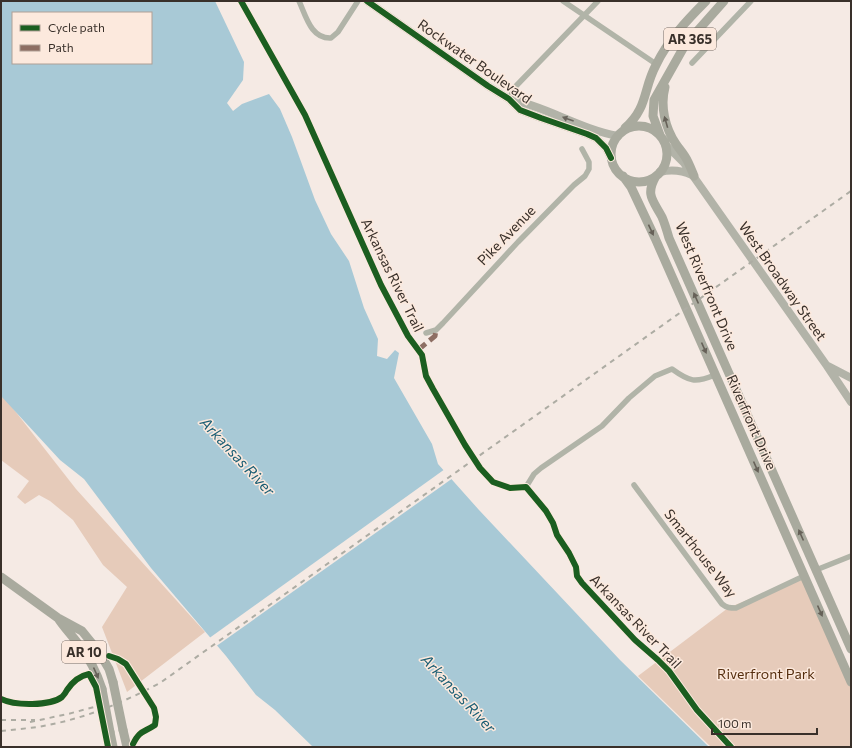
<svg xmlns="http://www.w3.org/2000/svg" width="852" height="748" font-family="Commissioner,sans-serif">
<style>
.green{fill:#e6cbba}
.water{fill:#a8c9d6;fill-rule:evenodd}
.pier{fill:#f5eae4}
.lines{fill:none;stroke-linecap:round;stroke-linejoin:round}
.street{stroke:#b1b4a8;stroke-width:5.5}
.secondary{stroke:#b2b3a8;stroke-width:8}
.primary{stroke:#a9aa9e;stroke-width:9}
.rail{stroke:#adaca3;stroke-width:2;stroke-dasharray:5 5;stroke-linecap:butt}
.primary-bridge{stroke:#a9aa9e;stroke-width:9}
.quiet{stroke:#8d6e63;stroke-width:5;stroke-dasharray:10 5;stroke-linecap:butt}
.cycleway-casing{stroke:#fce9dd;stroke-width:8}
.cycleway{stroke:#1b5e20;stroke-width:6}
.oneway{fill:#69645c}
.oneway2{fill:#666158}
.labels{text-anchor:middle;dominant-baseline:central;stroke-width:3;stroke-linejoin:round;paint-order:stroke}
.shield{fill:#fce9dd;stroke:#746860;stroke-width:1}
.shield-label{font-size:13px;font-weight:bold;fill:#39302a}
.street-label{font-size:14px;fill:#39302a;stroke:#fce9dd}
.park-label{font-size:14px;fill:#562e0e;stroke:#fce9dd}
.water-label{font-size:15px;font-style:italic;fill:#1b5e74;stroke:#fce9dd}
</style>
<rect width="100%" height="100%" fill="#f5eae4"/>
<path class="green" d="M1,393L76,489L205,632L127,692L102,627L127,587L103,565L73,520L50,501L39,495L25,504L17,497L29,481L1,460Z
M804,576L851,682V747H711L638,676L728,608Z"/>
<path class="water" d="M1,1H215L244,62L243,80L227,103L233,111L242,104L269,94L280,109L292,137L315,200L331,234L349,261L364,308L378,339L377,356L387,359L395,350L399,353L394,378L432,444L438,464L479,510L620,660L709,747H313L275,710L256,695L226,656L151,568L84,479L60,460L1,396ZM13,13H151V63H13Z"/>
<path class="pier" d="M445,469L453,478L215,647L208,639Z"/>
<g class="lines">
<path class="street" d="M299,1C306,16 311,39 331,38L338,32L358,1
M563,1L656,64
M692,63L751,1
M509,99L516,86L598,1
M426,333L436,330L443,323L518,242L574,185L585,176L589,169V162L582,149
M634,485L722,604C727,608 730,608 736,608L804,576
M526,487L534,474L541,468L602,426L629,398L655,376L672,369C690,382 695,383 715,375
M816,570L851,556"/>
<path class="secondary" d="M367,1L488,86L509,99L520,110L541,118L587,134L596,138L606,148L611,158
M510,99C547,107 580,129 618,136
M665,144L684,163L827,366L851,402
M660,172C672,169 681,170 692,175
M828,366L851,378"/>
<path class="primary" d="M665,87C660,106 665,128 676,144C680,150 685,155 688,162C690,166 692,171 694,176
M611 154a28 28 0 1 1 56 0a28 28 0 1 1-56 0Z
M625,128C648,108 643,89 656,65C668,40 687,20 706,1
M660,135L653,116L654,100L685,45L724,1
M623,176L631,187L655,238L851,682
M656,176C645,195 653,200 662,217C665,224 667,231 669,238L851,649
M1,577L58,618L82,631L99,652L109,669L113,682
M58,618C65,629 74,637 81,648C91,660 97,674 102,689
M123,730L127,747
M110,732L113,747"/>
<path class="rail" d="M1,720H35
M30,722L68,714L94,707
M1,731C18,729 36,728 53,724C91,716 126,701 160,683L851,191"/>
<path class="primary-bridge" d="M113,682L123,730
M102,689L110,732"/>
<path class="quiet" d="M418,350L435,336L436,330"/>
<defs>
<path id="cycleway" d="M241,1L305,115L381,285L408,336L422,355L426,376L433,389L465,445L480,468L493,482L510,488L526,487L546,511L553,523L557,535L569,553L576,567L577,576L582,583L635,640L658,660L669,671L697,710L731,747
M367,1L488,86L509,99L520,110L541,118L587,134L596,138L606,148L611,158
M109,656L118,659L126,664L154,708L156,717L155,725C143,733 140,730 133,744
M1,699C15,706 50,706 62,697C64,695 66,692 67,690C73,681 79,676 89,674L96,687L108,747"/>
</defs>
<use href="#cycleway" class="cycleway-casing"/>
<use href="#cycleway" class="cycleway"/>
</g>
<defs><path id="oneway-solid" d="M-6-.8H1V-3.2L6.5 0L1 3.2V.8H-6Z"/></defs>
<use class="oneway" href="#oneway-solid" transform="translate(568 119) rotate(-160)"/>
<g class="oneway2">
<use href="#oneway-solid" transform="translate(666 122) rotate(-106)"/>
<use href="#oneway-solid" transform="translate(651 230) rotate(65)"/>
<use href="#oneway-solid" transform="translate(696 298) rotate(-114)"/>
<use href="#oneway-solid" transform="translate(704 348) rotate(66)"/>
<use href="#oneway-solid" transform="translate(756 467) rotate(66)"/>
<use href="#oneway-solid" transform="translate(801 535) rotate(-114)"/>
<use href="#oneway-solid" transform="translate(820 611) rotate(66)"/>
<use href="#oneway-solid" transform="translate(96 673) rotate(66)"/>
</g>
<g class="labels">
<g class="shield">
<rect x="664" y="28" width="52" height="22" rx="3"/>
<rect x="62" y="641" width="44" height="22" rx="3"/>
</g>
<g class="shield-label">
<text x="690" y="39">AR 365</text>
<text x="84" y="652">AR 10</text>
</g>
<g class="street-label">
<text transform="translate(475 61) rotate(35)">Rockwater Boulevard</text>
<text transform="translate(506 235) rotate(-46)">Pike Avenue</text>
<text transform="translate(393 275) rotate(64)">Arkansas River Trail</text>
<text transform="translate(783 281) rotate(55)">West Broadway Street</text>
<text transform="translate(707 286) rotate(67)">West Riverfront Drive</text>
<text transform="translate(752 422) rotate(66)">Riverfront Drive</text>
<text transform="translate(701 553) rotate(52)">Smarthouse Way</text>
<text transform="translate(636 621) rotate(46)">Arkansas River Trail</text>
</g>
<g class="park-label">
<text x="766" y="673">Riverfront Park</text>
</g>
<g class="water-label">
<text transform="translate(238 456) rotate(47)">Arkansas River</text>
<text transform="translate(459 693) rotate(47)">Arkansas River</text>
</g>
</g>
<rect width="852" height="748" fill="none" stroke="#39302a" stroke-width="4"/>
<rect x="12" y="12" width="140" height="52" fill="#fce9dd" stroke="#ae9f95"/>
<rect x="20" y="25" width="20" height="6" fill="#1b5e20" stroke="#ae9f95"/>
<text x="48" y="32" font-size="12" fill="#39302a">Cycle path</text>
<rect x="20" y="45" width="20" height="6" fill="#8d6e63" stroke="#ae9f95"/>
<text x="48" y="52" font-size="12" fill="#39302a">Path</text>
<path d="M712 728v6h105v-6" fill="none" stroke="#39302a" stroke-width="2"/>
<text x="718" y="728" font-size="12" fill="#39302a" stroke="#fce9dd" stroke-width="3" paint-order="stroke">100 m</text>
</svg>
